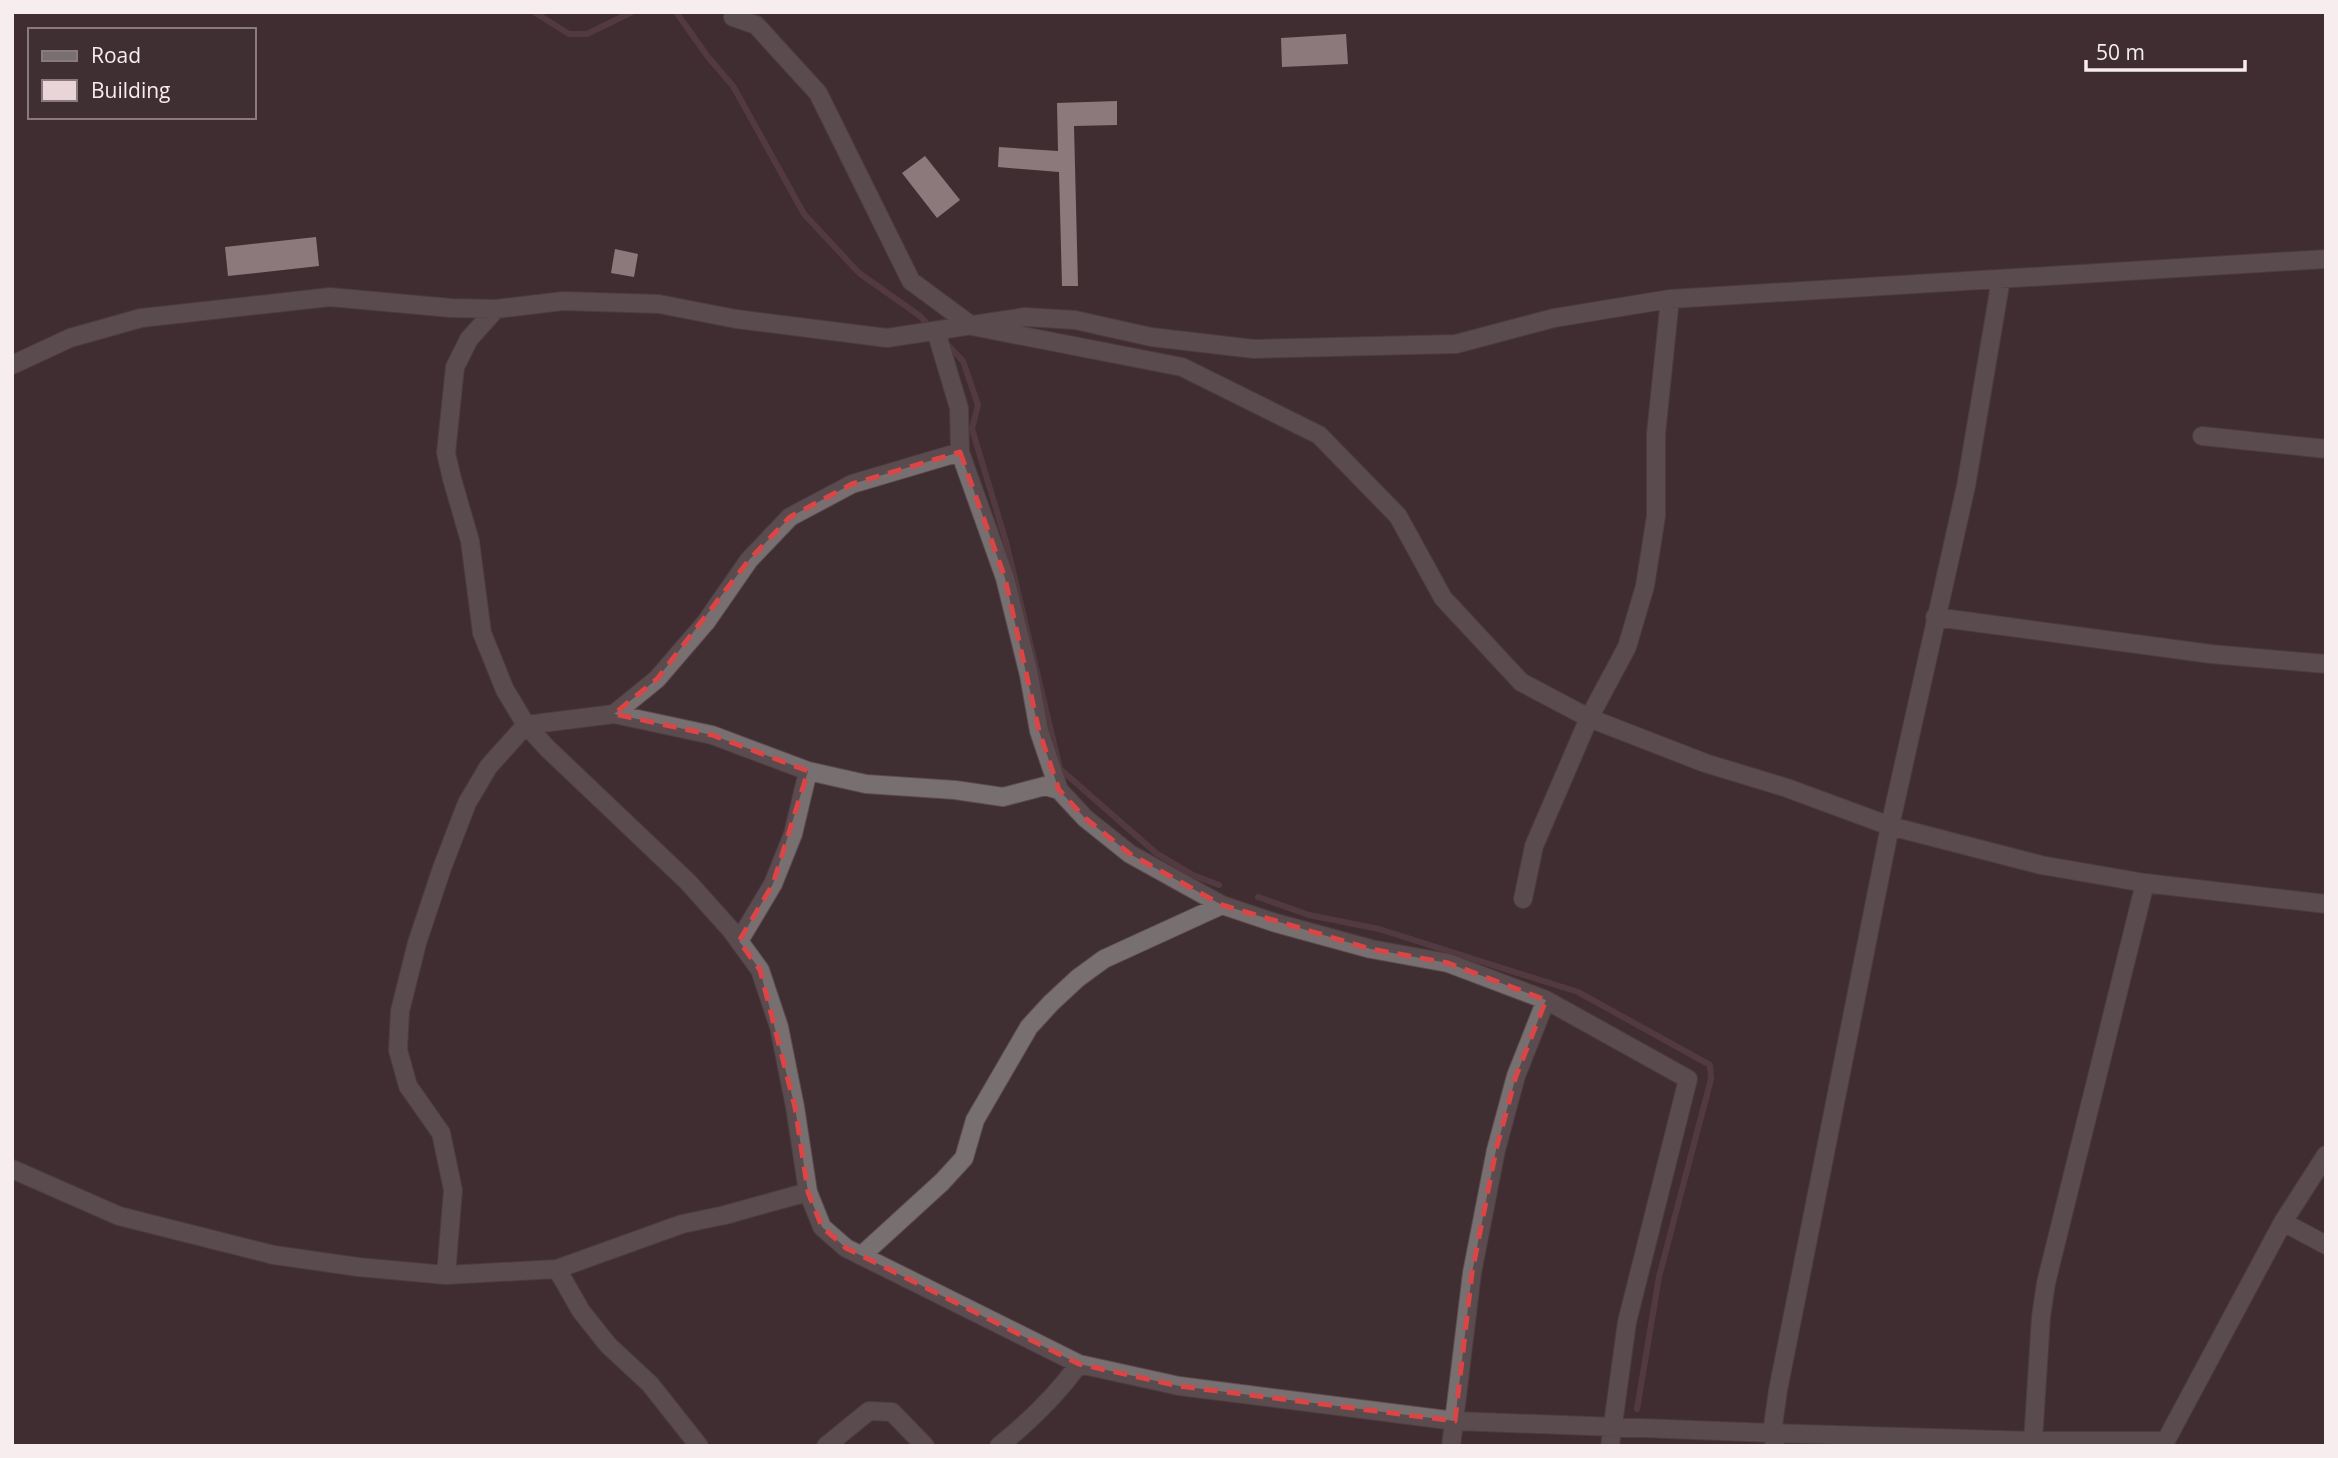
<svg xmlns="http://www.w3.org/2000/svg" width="2338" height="1458" font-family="'Open Sans',sans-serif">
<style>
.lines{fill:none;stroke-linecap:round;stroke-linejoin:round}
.stream{stroke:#6a4b55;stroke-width:6}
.building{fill:#e9d4d8}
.minor-casing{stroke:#5c4c50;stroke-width:20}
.minor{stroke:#786f71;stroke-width:18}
.marked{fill:none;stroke:#db4546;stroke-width:5;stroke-dasharray:14 9;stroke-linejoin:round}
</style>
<rect width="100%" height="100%" fill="#3f2e32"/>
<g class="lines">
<path class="stream" d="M534,12L569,34H587L632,12
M676,12L708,57L733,86L804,214L859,273L920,316L931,328
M946,343L963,361L978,405L972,429L1006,542L1060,769L1156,853L1193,875L1219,885
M1258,897L1309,915L1379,929L1578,992L1710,1065L1711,1079L1659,1277L1637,1409"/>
</g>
<path class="building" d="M1346,34L1348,64L1282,67L1281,38Z
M1117,101V125L1074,126L1078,286H1062L1059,172L998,167L999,147L1058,151L1057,103Z
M925,156L960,200L937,218L902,173Z
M316,237L319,266L228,276L225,247Z
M615,249L638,254L634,277L611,273Z"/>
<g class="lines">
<defs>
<path id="minor" d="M733,17L756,25L818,93L911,281L972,326L1182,367L1319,435L1398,516L1443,598L1521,682L1589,718L1705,763L1787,788L1890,826L2041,865L2145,883L2326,904
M496,309L469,339L455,367L446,453L452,479L470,541L482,633L505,690L526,725L547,748L688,882L731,930L760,970L779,1027L795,1107L808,1192L822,1227L846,1248L1079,1364L1179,1386L1455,1421L1772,1433L2033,1441H2164
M936,331L959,408L960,452L1005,578L1029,675L1039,731L1059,790L1085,818L1130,854L1222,905L1276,923L1371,949L1448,963L1546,1000L1688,1079L1627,1322L1610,1446
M12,365L70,338L141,318L330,297L451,308L496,309L563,301L659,304L736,319L887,338L1025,317L1075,320L1151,337L1254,349L1456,344L1554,318L1670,299L2326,259
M2202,436L2326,449
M1935,617L2211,654L2326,664
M614,714L657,679L706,622L749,560L790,517L852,484L960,452
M1523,899L1534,846L1589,718L1627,647L1645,586L1656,516V434L1670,299
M739,941L773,884L793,834L808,771
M12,1169L119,1216L274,1255L358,1267L446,1275L557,1269L682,1224L725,1215L808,1192
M2283,1222L2326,1245
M861,1256L942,1182L964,1158L975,1120L1029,1027L1051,1003L1078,978L1104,959L1222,905
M557,1269L581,1311L608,1345L650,1384L699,1446
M446,1275L453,1190L441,1133L408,1086L398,1050L400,1011L417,943L442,868L467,803L489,766L526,725L614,714L712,735L808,771L866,784L955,790L1003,797L1045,786L1059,790
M2033,1441L2041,1317L2046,1283L2145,883
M826,1446L869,1411L892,1412L925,1446
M999,1446C1030,1421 1056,1396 1079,1364
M1451,1446L1472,1273L1496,1150L1516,1076L1546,1000
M1775,1446L1772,1433L1778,1390L1890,826L1966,486L2001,279
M2163,1446L2283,1222L2326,1155"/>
</defs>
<use href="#minor" class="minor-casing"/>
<use href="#minor" class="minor"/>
</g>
<path d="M0 0H2338V1458H0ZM960,452L1005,578L1039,731L1059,790L1085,818L1130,854L1222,905L1371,949L1448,963L1546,1000L1516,1076L1496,1150L1472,1273L1455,1421L1179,1386L1079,1364L846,1248L822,1227L808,1192L795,1107L760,970L739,941L773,884L808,771L712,735L614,714L657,679L749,560L790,517L852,484Z" fill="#3f2e32" fill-opacity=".55" fill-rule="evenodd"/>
<path class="marked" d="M960,452L1005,578L1039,731L1059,790L1085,818L1130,854L1222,905L1371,949L1448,963L1546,1000L1516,1076L1496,1150L1472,1273L1455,1421L1179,1386L1079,1364L846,1248L822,1227L808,1192L795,1107L760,970L739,941L773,884L808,771L712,735L614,714L657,679L749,560L790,517L852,484Z"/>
<rect width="2338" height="1458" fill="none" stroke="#f7ecee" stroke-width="28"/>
<rect x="28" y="28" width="228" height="91" fill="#3f2e32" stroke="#897a7d" stroke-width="2"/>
<rect x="42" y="51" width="35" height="10" fill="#786f71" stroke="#897a7d" stroke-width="2"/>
<text x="91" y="63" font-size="21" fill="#f7ecee">Road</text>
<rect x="42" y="80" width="35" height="21" fill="#e9d4d8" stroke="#897a7d" stroke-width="2"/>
<text x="91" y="98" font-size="21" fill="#f7ecee">Building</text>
<path d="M2086 60v10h159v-10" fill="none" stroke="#f7ecee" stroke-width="3.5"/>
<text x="2096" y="60" font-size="21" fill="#f7ecee" stroke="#3f2e32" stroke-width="5" paint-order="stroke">50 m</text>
</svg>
